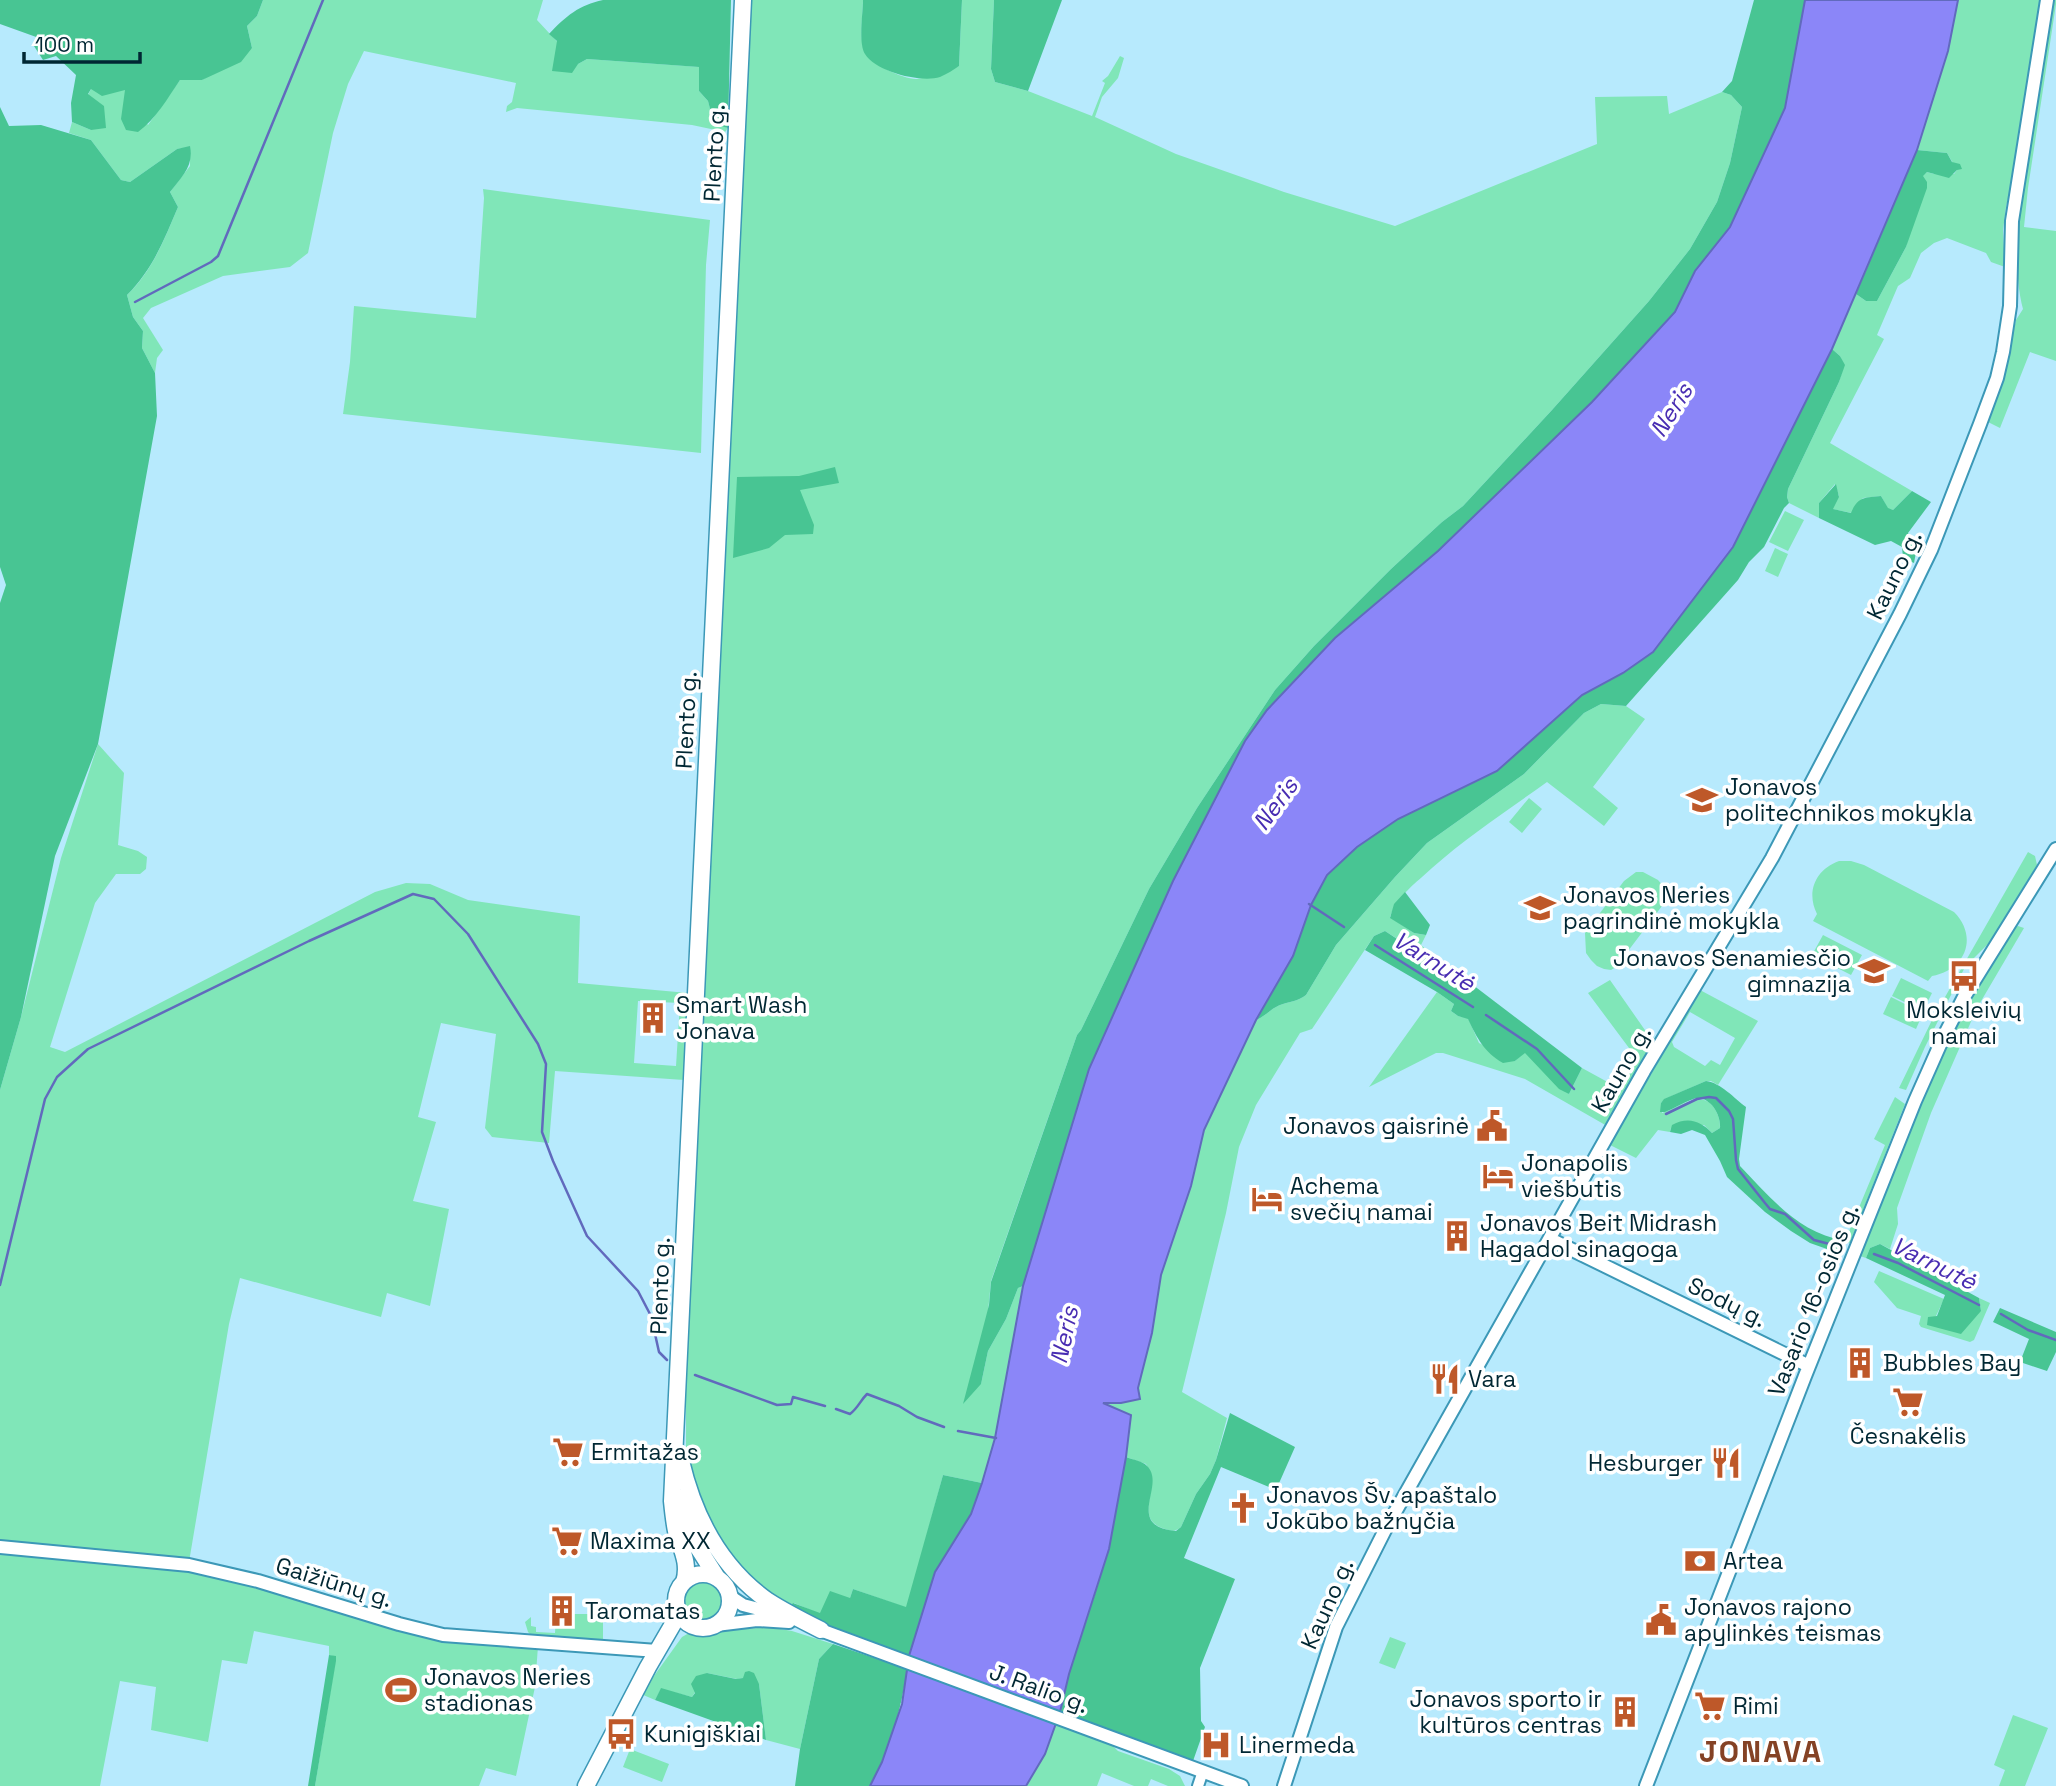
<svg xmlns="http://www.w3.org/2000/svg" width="2056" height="1786" font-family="'Space Grotesk',sans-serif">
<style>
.green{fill:#80e6b8;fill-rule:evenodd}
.forest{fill:#48c593}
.water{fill:#8b86f8;stroke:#616abd;stroke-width:2}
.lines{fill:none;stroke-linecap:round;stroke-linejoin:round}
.stream{stroke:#616abd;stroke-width:2.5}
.minor-casing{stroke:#3c98b7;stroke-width:14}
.major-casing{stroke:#3c98b7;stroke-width:16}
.highway-casing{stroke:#3c98b7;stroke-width:19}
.minor{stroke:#fff;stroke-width:10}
.major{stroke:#fff;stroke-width:12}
.highway{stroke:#fff;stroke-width:16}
.labels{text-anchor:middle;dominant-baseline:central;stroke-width:7;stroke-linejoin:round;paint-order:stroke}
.street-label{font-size:23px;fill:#002733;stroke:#fff}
.poi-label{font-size:23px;fill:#002733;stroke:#fff;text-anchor:start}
.water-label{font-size:24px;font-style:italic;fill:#482db2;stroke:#fff}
.district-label{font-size:30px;font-weight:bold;letter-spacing:2px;fill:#844225;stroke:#fff}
</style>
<rect width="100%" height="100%" fill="#b7eafd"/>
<path class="green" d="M263,0H543L537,20L578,64L587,59L700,67L699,91L708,101L714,123L728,128L725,132L692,125L517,108L506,112L507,106L512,102L516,83L364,51L348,84L333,133L308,253L290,267L223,276L151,308L143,318L163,350L157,358L155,373L142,348L143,331L133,317L127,295C153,270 164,240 178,207L170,192L190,166V147L177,149L130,182L121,180L91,140L69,133L72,122L91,130L88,95L91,89H125L148,125L180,80H202L252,48L247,26L257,16Z
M751,0H863C863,15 859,36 864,50C868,63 903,79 916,79C925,79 949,69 959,66L962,0H994L991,69L995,82L1028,91L1092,116L1105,83L1102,81L1108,76L1120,56L1124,58L1118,78L1102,97L1095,117L1176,154L1284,192L1395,226L1597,144L1595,97L1667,96L1669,114L1722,92L1731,95L1742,107L1730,163L1717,202L1690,249L1649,301L1552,410L1463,506L1442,522L1391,569L1314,646L1275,690L1197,808L1149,889L1081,1030L1077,1035L991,1281L981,1384L988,1351L1006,1319L1018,1288L1023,1286L995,1438L982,1483L943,1475L907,1608L853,1589L850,1598L820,1614L794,1603L788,1609L760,1590L715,1539L686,1458V1361L690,1309L687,1287Z
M1958,0H2042L2012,181L2006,207L2003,230L2005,267L1991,262L1986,253L1947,238L1934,243L1921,253L1910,278L1898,286L1877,335L1884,339L1830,443L1912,491L1893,510L1888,509L1881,496L1863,498L1852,513L1832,509L1839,496L1835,484L1819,503V518L1789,503L1787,497L1788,489L1839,382L1844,365L1840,356L1832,349L1856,294L1866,301H1877L1906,247L1922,176L1927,172L1934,174H1954L1957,170L1947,153L1917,150L1948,51Z
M2053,0H2056V4L2028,188L2024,227L2056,231V361L2030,352L2000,428L1988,422L2006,367L2016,320L2023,309C2015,278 2017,247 2019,215Z
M483,189L710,220L706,265L701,453L343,414L350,362L354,306L476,318L484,198Z
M1785,511L1804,520L1788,551L1769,542Z
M1775,548L1788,554L1778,577L1765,571Z
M1601,704L1626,706L1645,719L1593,787L1618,808L1604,826L1547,782C1508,810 1468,836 1432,868C1416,883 1398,895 1390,917L1414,933L1426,935L1421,945L1427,950L1418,952L1385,931L1374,936L1312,1029L1300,1033L1256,1105L1239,1147L1226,1213L1182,1392L1227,1418L1216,1460L1210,1474L1196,1494L1181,1527C1175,1532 1172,1531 1165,1529C1138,1521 1152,1499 1152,1480C1152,1474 1148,1469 1146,1464L1126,1457L1131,1415L1101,1403L1138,1388L1152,1333L1161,1275L1191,1186L1204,1130L1256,1020C1266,1016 1272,1007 1283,1004C1292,1001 1298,1001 1306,995L1336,945L1395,877L1427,843L1524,774L1584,713Z
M98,744L124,773L118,845L138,851L147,857L146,869L140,874H116L95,903L50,1047L65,1052L375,892L406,883L430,884L468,900L580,916L578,983L688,993L684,1080L555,1071L549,1143L492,1137L485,1128L496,1034L441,1023L418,1117L436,1122L413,1201L449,1209L430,1306L387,1293L381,1317L240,1278L229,1324L189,1562L0,1543V1090L21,1017L61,858ZM638,1001L680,1003L676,1066L634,1063Z
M1529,798L1542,809L1522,833L1509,822Z
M2028,852L2035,856L2037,865L1989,943L1965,967L1925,1047L1906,1090L1899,1088L1933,1018Z
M1839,861H1851L1864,865L1954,912C1979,937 1965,971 1932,976L1928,981L1813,921L1817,914C1806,892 1815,870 1839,861Z
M1636,872H1643L1658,880L1664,887L1665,902L1616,967L1611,970L1604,969L1597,966L1591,960L1586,953L1585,933L1624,881Z
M2018,926L2024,928L1977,1008L1931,1113L1897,1208L1898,1224L1890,1249L1880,1244L1870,1248L1866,1258L1860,1256C1904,1144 1945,1027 2015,927Z
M1823,935L1862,955L1851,975L1812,955Z
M1901,978L1932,993L1923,1011L1892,996Z
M1610,980L1647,1033L1654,1038L1607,1126L1525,1079L1443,1053H1436L1369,1087L1437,992L1454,1004L1451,1011L1458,1016L1468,1018L1479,1043L1515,1061L1525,1052L1569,1094L1582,1068L1613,1085L1632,1052L1588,993Z
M1700,990L1758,1021L1718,1085L1711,1081H1706L1665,1099L1661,1103L1662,1113C1680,1107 1704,1087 1716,1111C1719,1117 1720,1121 1720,1128L1712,1133L1704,1125L1671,1128L1670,1132L1658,1130L1636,1158L1610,1145ZM1690,1012L1735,1038L1720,1065L1711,1060L1705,1066L1674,1047L1672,1042Z
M1891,997L1923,1013L1916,1029L1883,1014Z
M1895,1097L1905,1104L1850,1243L1845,1241L1885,1145L1874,1139Z
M1879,1271L1944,1299L1936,1316L1927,1325L1981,1311L1979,1298L1990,1303L1974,1340L1970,1342L1921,1327L1919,1324L1921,1316L1897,1308L1874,1282Z
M0,1552L44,1555L186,1571L248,1582L395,1628L538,1646L535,1687L516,1776L486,1768L479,1786H315L336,1657L329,1655V1646L254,1631L247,1664L222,1660L208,1742L151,1730L156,1687L120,1681L100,1786H0Z
M681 1601a23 23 0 1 1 46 0a23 23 0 1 1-46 0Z
M597,1601L603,1603V1641L533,1637L528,1632L525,1622L531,1617V1626L536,1627V1632L555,1633L556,1614H594V1603Z
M769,1627L792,1631L833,1644L819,1659L800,1749L766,1740L759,1684L743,1678L737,1679L707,1673L692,1697L661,1689L655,1700L641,1694L682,1637L689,1633Z
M1390,1637L1406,1643L1395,1669L1379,1663Z
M2013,1715L2048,1728L2025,1786H1999L2005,1770L1994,1765Z
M1056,1723L1108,1741L1118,1751L1169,1769L1180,1776L1185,1786H1168L1151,1779L1148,1786H1134L1102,1773L1097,1786H1026L1045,1754Z
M630,1749L669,1764L662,1782L623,1767Z"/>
<path class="forest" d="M0,0H263L257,16L247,26L252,48L241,62L202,80H180C167,99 156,119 138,132L126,130L121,119L125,90L102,96L91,89L88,94L104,106L106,128L91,130L72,122L71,103L76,75L56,56L43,60L34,46L39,38L0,24Z
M603,0H731L728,128L714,124L708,101L699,91V67L587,59L578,64L572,73L552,71L557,41L549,34C566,16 579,5 603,0Z
M863,0H962L959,66C953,70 947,74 940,77C921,83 876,72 865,54C858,43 863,13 863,0Z
M994,0H1062L1028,91L995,82L991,69Z
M1754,0H1805L1785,108L1730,227L1695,271L1675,312L1592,402L1438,551L1335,638L1245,741L1173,881L1089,1069L1023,1286L1018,1288L1006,1319L988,1351L981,1384L963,1404L989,1305L991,1282L1077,1035L1081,1030L1149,889L1197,808L1275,690L1314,646L1391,569L1442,522L1463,506L1552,410L1649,301L1690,249L1717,202L1730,163L1742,107L1731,95L1722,92L1732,81Z
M0,107L9,126L41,125L91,140L121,180L130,182L177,149L190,146C194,166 182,177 170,192L178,207C164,240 153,269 127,295L133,317L143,331L142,348L155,373L157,416L98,744L55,856L21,1017L0,1090V603L6,585L0,567Z
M1917,150L1947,153L1952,162L1960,164L1962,169L1957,170L1949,178L1927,172L1923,176L1927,182V188L1906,247L1877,301H1866L1856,294Z
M1832,349L1840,356L1845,365L1839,382L1788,489L1787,497L1789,503L1784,508L1764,547L1749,562L1738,580L1626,706L1601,704L1584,713L1524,774L1427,843L1395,877L1336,945L1306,995C1298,1001 1292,1001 1283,1004C1272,1007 1266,1016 1256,1020L1293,956L1311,905L1326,875L1357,847L1398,819L1497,771L1582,695L1623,673L1733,547Z
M835,467L839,483L800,490L814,525L813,534L785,535L769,548L733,558L737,477L799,476Z
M1836,484L1839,497L1833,509L1851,513C1858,496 1865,498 1881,496L1888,508L1893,510L1912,491L1931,502L1908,533L1917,547L1914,563L1903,558L1902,547L1891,541L1875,545L1819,518V503Z
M1405,892L1430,925L1426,935L1414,933L1390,918L1394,904Z
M1385,931L1417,952L1427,950L1582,1068L1569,1094L1559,1089L1525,1053L1515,1061L1503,1063C1484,1052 1477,1038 1468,1019L1458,1016L1451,1011L1454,1004L1437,992L1365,950L1374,936Z
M1706,1081C1721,1083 1734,1098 1746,1107L1739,1159L1740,1166C1772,1199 1797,1232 1845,1241L1841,1254L1810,1243L1791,1231L1765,1212L1727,1177L1720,1161L1705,1135L1692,1130L1681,1134L1670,1132L1672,1125C1688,1116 1701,1121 1712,1133L1720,1128C1721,1116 1712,1098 1697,1098C1690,1099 1673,1109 1665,1112H1660L1661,1103L1664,1099Z
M1880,1244L1979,1298L1981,1311L1961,1334L1927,1325L1928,1317L1937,1316L1945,1295L1866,1258L1870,1248Z
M2000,1308L2056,1332V1352L2047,1371L2020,1362L2029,1339L1993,1322Z
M1230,1413L1295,1447L1276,1490L1221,1467L1184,1558L1235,1579L1200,1668L1201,1721L1205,1727L1193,1761L1060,1712L1069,1674L1095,1594L1126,1457C1133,1460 1143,1461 1147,1466C1167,1485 1123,1526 1176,1531L1181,1527L1196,1494L1210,1474L1216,1460Z
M943,1475L982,1483L971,1514L935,1572L909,1656L821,1623L791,1606L793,1603L820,1613L830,1591L850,1598L853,1589L906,1607Z
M833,1644L907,1669C901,1712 890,1748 870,1786H795L800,1749L819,1659Z
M329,1655L336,1656V1661L315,1786H308Z
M749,1671L754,1673L759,1684L766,1740L655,1700L661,1688L692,1697L695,1693L691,1684L696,1676L707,1673L736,1679L743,1678L745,1672Z"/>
<path class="water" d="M1805,0H1958L1948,51L1917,150L1832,349L1733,547L1653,652L1623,673L1582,695L1497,771L1398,819L1357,847L1327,875L1311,905L1293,956L1256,1020L1204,1130L1191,1186L1161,1275L1152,1333L1138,1388L1140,1399L1121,1403H1103L1131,1415L1126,1457L1109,1549L1069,1674L1060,1712L1045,1754L1026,1786H870L882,1762L902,1704L909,1656L935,1572L971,1514L982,1483L995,1438L1023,1286L1089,1069L1173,881L1245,741L1267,710L1335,638L1438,551L1592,402L1675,312L1695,271L1730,227L1785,108Z"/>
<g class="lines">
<path class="stream" d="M135,302L211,262L218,256L323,0
M1309,904L1344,927
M1375,945L1473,1007
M1486,1015L1537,1049L1574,1089
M1666,1114L1697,1099L1709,1097L1716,1098L1729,1111L1733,1119L1736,1160L1738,1169L1765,1203L1770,1209L1785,1214L1814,1240L1841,1247
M1874,1254L1898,1263L1979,1305
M0,1285L45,1099L57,1077L88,1049L309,941L413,894L434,899L468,934L538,1044L546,1064L542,1132L553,1161L587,1236L638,1291L651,1316L659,1352L667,1360
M2001,1314L2028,1330L2056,1340
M695,1375L777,1405L791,1404L793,1397L825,1406
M836,1409L850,1414C858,1408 860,1401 867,1394L899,1406L917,1417L944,1427
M958,1431L996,1438"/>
<defs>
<path id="minor" d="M1198,1786L1203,1771"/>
<path id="major" d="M1550,1239L1809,1366
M0,1547L189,1565L258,1581L399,1624L443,1635L657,1651
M731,1597L743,1605L782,1615
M716,1625L757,1620L789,1622
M815,1628L1242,1786
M1284,1786L1336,1627L1385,1530L1644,1071L1772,858L1900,614L1931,550L1980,424L1997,378L2003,352L2010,306L2012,221L2047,0
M1646,1786L1805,1376L1915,1101L1943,1038L1964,997L2056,849"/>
<path id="highway" d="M681,1461C694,1516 721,1568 768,1601C785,1612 803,1621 821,1630
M679,1497L695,1543L716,1576
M676 1601a27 27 0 1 1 54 0a27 27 0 1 1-54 0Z
M684,1582C690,1563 681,1549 676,1531C674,1521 673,1511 672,1501L743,0
M586,1786L648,1667L673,1624L677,1608"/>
</defs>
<use href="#minor" class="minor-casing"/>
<use href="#major" class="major-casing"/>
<use href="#highway" class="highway-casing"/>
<use href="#minor" class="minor"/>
<use href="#major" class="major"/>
<use href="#highway" class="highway"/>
</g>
<defs>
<symbol id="school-bare" viewBox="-9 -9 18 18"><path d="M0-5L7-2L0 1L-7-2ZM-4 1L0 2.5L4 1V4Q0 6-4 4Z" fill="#be5829" stroke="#fff" stroke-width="2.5" paint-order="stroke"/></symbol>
<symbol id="bus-bare" viewBox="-9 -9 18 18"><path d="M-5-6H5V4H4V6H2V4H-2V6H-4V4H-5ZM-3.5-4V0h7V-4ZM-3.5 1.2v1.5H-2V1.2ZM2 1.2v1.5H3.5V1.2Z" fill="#be5829" stroke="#fff" stroke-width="2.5" paint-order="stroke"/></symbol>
<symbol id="building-bare" viewBox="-9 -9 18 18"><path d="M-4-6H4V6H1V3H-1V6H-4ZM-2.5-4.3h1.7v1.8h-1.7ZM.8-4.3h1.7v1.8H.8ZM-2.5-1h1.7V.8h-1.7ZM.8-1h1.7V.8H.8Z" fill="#be5829" stroke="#fff" stroke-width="2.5" paint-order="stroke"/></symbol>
<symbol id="civic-bare" viewBox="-9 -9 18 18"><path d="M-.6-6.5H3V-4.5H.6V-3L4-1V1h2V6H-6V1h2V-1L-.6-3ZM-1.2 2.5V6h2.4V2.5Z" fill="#be5829" stroke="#fff" stroke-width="2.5" paint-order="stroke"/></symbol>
<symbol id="hotel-bare" viewBox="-9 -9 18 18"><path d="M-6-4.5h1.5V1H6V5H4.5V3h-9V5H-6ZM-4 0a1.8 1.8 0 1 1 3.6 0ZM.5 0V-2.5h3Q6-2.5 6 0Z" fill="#be5829" stroke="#fff" stroke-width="2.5" paint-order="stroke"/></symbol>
<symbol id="restaurant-bare" viewBox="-9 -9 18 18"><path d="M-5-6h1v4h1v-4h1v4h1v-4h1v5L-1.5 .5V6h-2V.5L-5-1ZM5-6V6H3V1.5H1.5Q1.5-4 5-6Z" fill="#be5829" stroke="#fff" stroke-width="2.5" paint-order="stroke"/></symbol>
<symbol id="supermarket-bare" viewBox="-9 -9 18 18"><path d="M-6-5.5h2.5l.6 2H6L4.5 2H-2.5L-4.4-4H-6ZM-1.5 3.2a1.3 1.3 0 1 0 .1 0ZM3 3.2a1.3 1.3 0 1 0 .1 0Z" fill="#be5829" stroke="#fff" stroke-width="2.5" paint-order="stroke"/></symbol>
<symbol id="church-bare" viewBox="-9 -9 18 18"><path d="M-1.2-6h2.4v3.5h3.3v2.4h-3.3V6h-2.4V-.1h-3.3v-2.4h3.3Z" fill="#be5829" stroke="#fff" stroke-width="2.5" paint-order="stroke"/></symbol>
<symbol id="bank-bare" viewBox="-9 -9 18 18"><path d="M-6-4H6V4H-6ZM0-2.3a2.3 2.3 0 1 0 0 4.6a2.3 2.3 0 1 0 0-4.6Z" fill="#be5829" stroke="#fff" stroke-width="2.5" paint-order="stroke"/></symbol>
<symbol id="stadium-bare" viewBox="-9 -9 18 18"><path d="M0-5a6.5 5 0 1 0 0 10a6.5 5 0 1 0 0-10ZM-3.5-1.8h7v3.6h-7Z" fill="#be5829" stroke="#fff" stroke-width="2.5" paint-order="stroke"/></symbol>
<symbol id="hospital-bare" viewBox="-9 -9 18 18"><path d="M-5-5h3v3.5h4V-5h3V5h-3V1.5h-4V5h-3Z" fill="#be5829" stroke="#fff" stroke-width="2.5" paint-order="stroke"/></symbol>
</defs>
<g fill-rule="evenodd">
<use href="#school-bare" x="1680" y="778" width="44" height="44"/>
<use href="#school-bare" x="1518" y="886" width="44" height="44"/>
<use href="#school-bare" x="1852" y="949" width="44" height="44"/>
<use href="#bus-bare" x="1942" y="954" width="44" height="44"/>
<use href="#building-bare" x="631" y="996" width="44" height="44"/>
<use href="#civic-bare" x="1470" y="1104" width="44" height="44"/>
<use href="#hotel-bare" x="1476" y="1154" width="44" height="44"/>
<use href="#hotel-bare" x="1245" y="1177" width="44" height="44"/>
<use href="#building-bare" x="1435" y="1214" width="44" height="44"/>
<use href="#building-bare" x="1838" y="1341" width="44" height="44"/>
<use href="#restaurant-bare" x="1423" y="1357" width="44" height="44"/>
<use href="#supermarket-bare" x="1886" y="1380" width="44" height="44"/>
<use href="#supermarket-bare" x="546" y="1430" width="44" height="44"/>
<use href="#restaurant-bare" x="1704" y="1441" width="44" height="44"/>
<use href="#church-bare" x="1221" y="1486" width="44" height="44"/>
<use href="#supermarket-bare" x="545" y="1519" width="44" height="44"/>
<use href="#bank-bare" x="1678" y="1539" width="44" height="44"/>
<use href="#building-bare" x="540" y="1589" width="44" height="44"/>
<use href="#civic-bare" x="1639" y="1598" width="44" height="44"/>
<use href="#stadium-bare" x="379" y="1668" width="44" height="44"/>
<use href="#supermarket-bare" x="1688" y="1684" width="44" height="44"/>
<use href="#building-bare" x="1603" y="1690" width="44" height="44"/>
<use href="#bus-bare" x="599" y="1712" width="44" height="44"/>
<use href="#hospital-bare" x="1194" y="1723" width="44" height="44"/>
</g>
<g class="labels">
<g class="street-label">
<text transform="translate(714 153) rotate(-87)">Plento g.</text>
<text transform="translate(1894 575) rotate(-64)">Kauno g.</text>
<text transform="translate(686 720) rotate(-87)">Plento g.</text>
<text transform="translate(1621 1069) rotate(-60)">Kauno g.</text>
<text transform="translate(660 1286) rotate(-88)">Plento g.</text>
<text transform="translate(1813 1300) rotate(-68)">Vasario 16-osios g.</text>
<text transform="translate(1727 1302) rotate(26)">Sodų g.</text>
<text transform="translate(334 1582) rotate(17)">Gaižiūnų g.</text>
<text transform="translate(1327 1604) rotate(-66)">Kauno g.</text>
<text transform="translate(1039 1688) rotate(20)">J. Ralio g.</text>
</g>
<g class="poi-label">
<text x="1725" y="787">Jonavos<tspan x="1725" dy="26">politechnikos mokykla</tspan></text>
<text x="1563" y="895">Jonavos Neries<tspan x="1563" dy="26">pagrindinė mokykla</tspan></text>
<text x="1851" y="958" text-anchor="end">Jonavos Senamiesčio<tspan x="1851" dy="26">gimnazija</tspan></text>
<text x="676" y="1005">Smart Wash<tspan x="676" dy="26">Jonava</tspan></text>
<text x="1964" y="1010" text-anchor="middle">Moksleivių<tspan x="1964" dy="26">namai</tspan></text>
<text x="1469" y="1126" text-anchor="end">Jonavos gaisrinė</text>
<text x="1521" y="1163">Jonapolis<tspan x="1521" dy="26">viešbutis</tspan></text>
<text x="1290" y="1186">Achema<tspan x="1290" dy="26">svečių namai</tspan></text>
<text x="1480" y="1223">Jonavos Beit Midrash<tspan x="1480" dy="26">Hagadol sinagoga</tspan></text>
<text x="1883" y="1363">Bubbles Bay</text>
<text x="1468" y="1379">Vara</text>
<text x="1908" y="1436" text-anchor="middle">Česnakėlis</text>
<text x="591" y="1452">Ermitažas</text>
<text x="1703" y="1463" text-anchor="end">Hesburger</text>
<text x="1266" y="1495">Jonavos Šv. apaštalo<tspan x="1266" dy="26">Jokūbo bažnyčia</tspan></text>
<text x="590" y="1541">Maxima XX</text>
<text x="1723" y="1561">Artea</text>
<text x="1684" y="1607">Jonavos rajono<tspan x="1684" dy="26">apylinkės teismas</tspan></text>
<text x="585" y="1611">Taromatas</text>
<text x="424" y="1677">Jonavos Neries<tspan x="424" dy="26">stadionas</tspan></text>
<text x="1602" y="1699" text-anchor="end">Jonavos sporto ir<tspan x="1602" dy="26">kultūros centras</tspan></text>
<text x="1733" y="1706">Rimi</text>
<text x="644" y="1734">Kunigiškiai</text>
<text x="1239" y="1745">Linermeda</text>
</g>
<g class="water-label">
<text transform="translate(1671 410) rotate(-58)">Neris</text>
<text transform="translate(1275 804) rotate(-54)">Neris</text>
<text transform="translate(1434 961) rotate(32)">Varnutė</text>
<text transform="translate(1934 1263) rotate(26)">Varnutė</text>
<text transform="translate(1064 1335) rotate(-78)">Neris</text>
</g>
<g class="district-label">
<text x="1761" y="1751">JONAVA</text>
</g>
</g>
<path d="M24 52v10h116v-10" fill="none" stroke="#002733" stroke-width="3.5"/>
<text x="35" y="52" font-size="21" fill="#002733" stroke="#ffffff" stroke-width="5" paint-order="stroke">100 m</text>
</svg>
